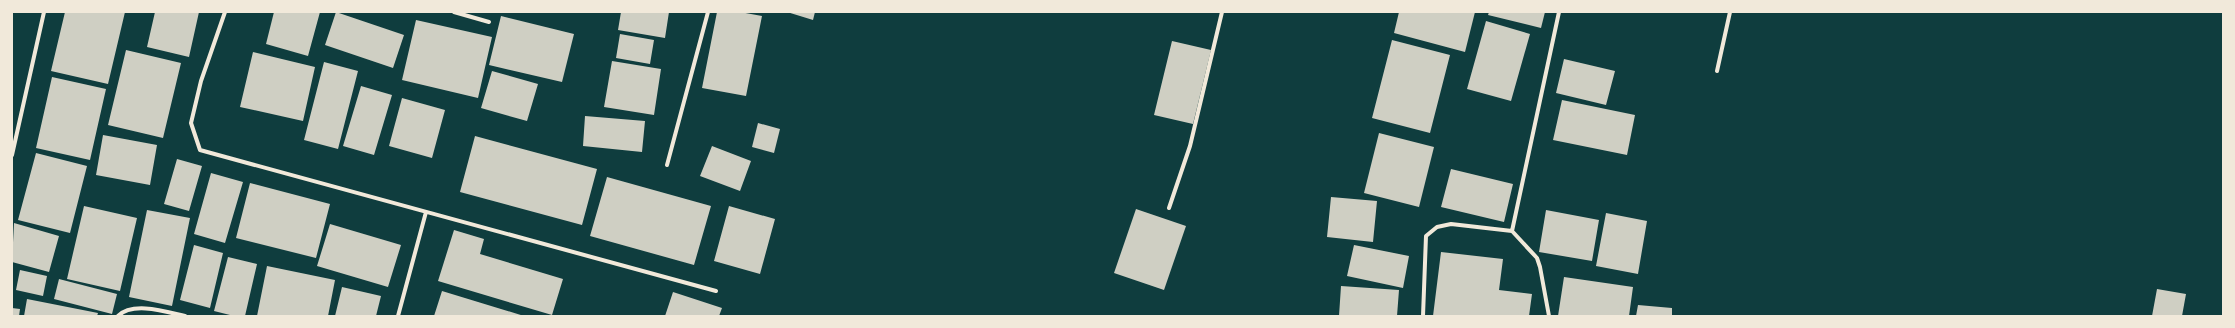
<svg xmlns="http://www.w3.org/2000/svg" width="2235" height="328" font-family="Quicksand,sans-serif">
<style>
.building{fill:#cfcfc3}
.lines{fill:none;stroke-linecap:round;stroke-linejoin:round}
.minor{stroke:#f1e9da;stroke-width:4}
</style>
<rect width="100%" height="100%" fill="#0f3d3e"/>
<path class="building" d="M65,12H125L108,84L51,71Z
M155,12H199L189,57L147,47Z
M274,12H320L308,56L266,44Z
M336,12L404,35L393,68L325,45Z
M621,12H669L665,38L618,30Z
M717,12H740L762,16L746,96L702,88Z
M787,12H815L813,20Z
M1399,12H1475L1465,52L1394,33Z
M1489,12H1545L1541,28L1488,15Z
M501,16L574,34L562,82L489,65Z
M416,20L492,37L478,98L402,80Z
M1486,21L1530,34L1511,101L1467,89Z
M620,34L654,40L650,64L616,58Z
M1392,40L1450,55L1430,133L1372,118Z
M1172,41L1211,50L1193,124L1154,115Z
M126,50L181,63L163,138L108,125Z
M253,52L315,67L303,121L240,107Z
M1564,59L1615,71L1606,105L1556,93Z
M612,61L661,69L654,115L604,107Z
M324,62L358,71L338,149L304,140Z
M492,71L538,84L527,121L481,108Z
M52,77L106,89L90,160L36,148Z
M361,86L392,95L374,155L343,146Z
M402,98L445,110L432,158L389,146Z
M1562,100L1635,115L1627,155L1553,140Z
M585,116L645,121L642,152L583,146Z
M758,123L780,129L774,153L752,147Z
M1379,133L1434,147L1419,207L1364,193Z
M103,135L157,145L150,185L96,175Z
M475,136L597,169L582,225L460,192Z
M712,146L751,161L740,191L700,176Z
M36,153L87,166L70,233L18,220Z
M177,159L202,166L189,211L164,204Z
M1451,169L1513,184L1504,222L1441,207Z
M211,173L243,182L225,243L194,234Z
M607,177L711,206L694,265L590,236Z
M250,183L330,204L316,258L236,238Z
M1331,197L1377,201L1373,242L1327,237Z
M84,206L137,218L120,291L67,279Z
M729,206L775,219L760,274L714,261Z
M1136,209L1186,226L1164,290L1114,273Z
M147,210L190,218L172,306L129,297Z
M1546,210L1599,220L1592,261L1539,252Z
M1606,213L1647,221L1638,274L1596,266Z
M14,223L59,236L49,272L12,262Z
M330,224L401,245L388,287L317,266Z
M454,230L484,239L480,254L563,279L552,315L438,281Z
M194,245L223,253L210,308L180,300Z
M1354,245L1409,256L1403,288L1347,276Z
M1441,252L1503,259L1499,290L1532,294L1529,316H1433Z
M228,257L257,264L245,316H234L214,311Z
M267,266L335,280L328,316H257Z
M20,270L47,276L43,296L16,290Z
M1564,277L1633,287L1629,316H1558Z
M59,279L117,294L112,314L54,299Z
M1341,286L1399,290L1397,316H1339Z
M342,287L381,296L376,316H335Z
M2157,289L2186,294L2182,316H2152Z
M442,291L524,316H434Z
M673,292L722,308L719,316H665Z
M27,299L98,313L97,316H24Z
M1638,305L1672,308V316H1636Z
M12,308L20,309L19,316H12Z"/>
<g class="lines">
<path class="minor" d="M225,12L201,81L191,123L200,150L716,291
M454,12L489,22
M1717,71L1730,12
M12,155L44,12
M667,165L708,12
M1169,208L1190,146L1222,12
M1512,231L1559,12
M118,316C133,301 167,312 185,316
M398,316L426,212
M1423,316L1426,236L1437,227L1451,224L1512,231L1537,258L1540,267L1549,316"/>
</g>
<rect width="2235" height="328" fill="none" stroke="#f1e9da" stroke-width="26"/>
</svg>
